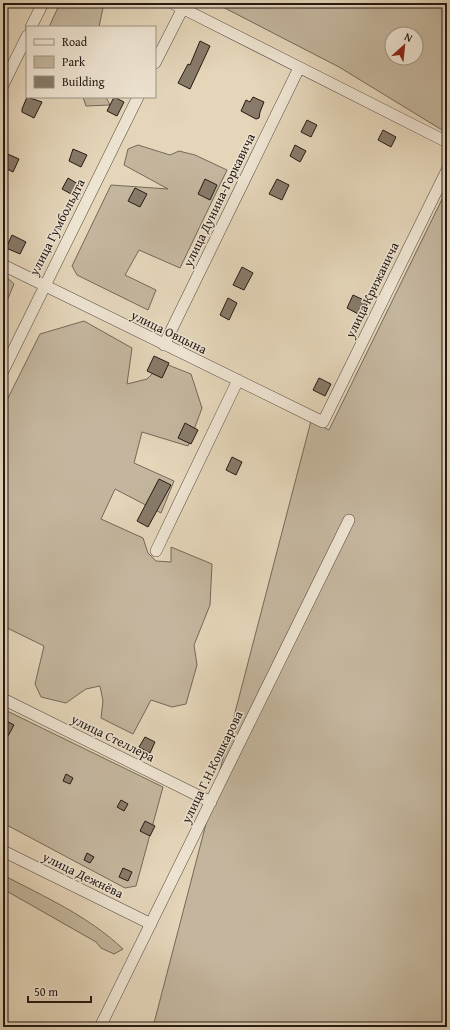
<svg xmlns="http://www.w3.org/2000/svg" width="450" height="1030" font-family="'Gentium Book Plus',serif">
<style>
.green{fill:#c4b69e;stroke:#746859;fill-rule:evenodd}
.building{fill:#887b6a;stroke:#241914}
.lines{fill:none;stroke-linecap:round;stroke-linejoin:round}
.minor-casing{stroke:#54483e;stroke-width:12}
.minor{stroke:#eee4d2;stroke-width:11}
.labels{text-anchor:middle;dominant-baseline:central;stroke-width:3;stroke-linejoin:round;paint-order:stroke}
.street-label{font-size:13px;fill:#241914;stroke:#eee4d2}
</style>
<rect width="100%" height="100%" fill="#e5d6ba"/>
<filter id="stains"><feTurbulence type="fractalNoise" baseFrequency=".005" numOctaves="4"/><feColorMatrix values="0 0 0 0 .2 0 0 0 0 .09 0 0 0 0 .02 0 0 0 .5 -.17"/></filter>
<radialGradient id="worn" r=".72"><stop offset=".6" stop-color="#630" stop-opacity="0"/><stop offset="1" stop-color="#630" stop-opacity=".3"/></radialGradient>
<path class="green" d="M60,3H104L99,27H49Z
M215,3H447V133L339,67ZM392,34H416V58H392Z
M83,97H106L110,105L86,106Z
M138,145L170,155L179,151L195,155L227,170L180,268L139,250L125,275L156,290L148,310L77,275L72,266L111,185L168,189L124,165L128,149Z
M447,189V1027H153L311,421L329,430Z
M3,274L14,284L3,310Z
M84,321L132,348L127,384L147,379L163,363L191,374L202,408L188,446L142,432L134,463L174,481L161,513L115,489L101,519L143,538L148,553L156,561L171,562V547L212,564L210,605L194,645L197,665L186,704L172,707L151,700L133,734L101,718L103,701L100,686L86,689L66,703L41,697L35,684L44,646L3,626V408L40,334Z
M3,709L163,787L136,886L125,888L3,823Z
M3,875C45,897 88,916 123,949L114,954L101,948L96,942L3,889Z"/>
<path class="building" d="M200,41L210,46L190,89L178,83L188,64L190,65Z
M27,97L42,102L34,118L22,112V109Z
M114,97L124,102L117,116L107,111Z
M253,97L264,102L260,112L259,118L256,119L241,111L246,100L250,102Z
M307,120L317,125L311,137L301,132Z
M383,130L396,137L391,147L378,140Z
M295,145L306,151L300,162L290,156Z
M73,149L87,155L81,167L69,161Z
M3,152L19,159L13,172L3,167Z
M68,178L78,184L73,195L62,189Z
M205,179L217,185L210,200L198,194Z
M277,179L289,185L282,200L269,194Z
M135,188L147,194L140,207L128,201Z
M12,235L26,242L20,254L6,248Z
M242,267L253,273L244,290L233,285Z
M353,295L368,302L362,316L347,308Z
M228,298L237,303L229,320L220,315Z
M154,356L169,363L162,378L147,371Z
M319,378L331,384L325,396L313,390Z
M185,423L198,430L191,444L178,438Z
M232,457L242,462L236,475L226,470Z
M159,479L171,485L148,527L137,521Z
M3,719L14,725L8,736L3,734Z
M145,737L155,742L150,753L139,747Z
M66,774L73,778L70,784L63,781Z
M121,800L128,804L124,811L117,807Z
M145,821L155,826L150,836L140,831Z
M87,853L94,857L90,863L84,860Z
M123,868L132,872L128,881L119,877Z"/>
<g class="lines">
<defs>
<path id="minor" d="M172,3L447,142
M31,27L43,3
M155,63L183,8
M3,85L27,36
M3,265L323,422L447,170
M164,345L299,68
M3,371L138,97
M156,551L238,380
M3,699L211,802
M3,851L151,924
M100,1027L349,520"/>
</defs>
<use href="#minor" class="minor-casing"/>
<use href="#minor" class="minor"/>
</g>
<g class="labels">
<g class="street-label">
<text transform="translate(219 200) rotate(-64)">улица Дунина-Горкавича</text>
<text transform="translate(57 227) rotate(-63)">улица Гумбольдта</text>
<text transform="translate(372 290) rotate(-64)">улица Крижанича</text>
<text transform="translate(169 332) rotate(26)">улица Овцына</text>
<text transform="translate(113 738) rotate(26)">улица Стеллера</text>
<text transform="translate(212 767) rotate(-64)">улица Г.Н.Кошкарова</text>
<text transform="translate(83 875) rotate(26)">улица Дежнёва</text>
</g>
</g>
<rect width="450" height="1030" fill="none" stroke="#e5d6ba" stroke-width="16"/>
<rect x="4" y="4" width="442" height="1022" fill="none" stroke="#241914" stroke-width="2"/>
<rect x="8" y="8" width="434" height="1014" fill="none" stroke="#241914"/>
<rect x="26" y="26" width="130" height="72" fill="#eee4d2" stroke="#9d9386"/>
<rect x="34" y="39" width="20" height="6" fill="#eee4d2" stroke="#9d9386"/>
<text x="62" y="46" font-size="12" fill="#241914">Road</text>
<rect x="34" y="56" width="20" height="12" fill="#c4b69e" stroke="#9d9386"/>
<text x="62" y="66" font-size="12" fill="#241914">Park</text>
<rect x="34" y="76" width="20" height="12" fill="#887b6a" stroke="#9d9386"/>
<text x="62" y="86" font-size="12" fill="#241914">Building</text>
<g transform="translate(404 46) rotate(27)"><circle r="19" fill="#eee4d2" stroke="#9d9386"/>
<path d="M0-3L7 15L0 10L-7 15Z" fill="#8f2418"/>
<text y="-6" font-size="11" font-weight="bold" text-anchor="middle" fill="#241914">N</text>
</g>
<path d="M28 996v6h63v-6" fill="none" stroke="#241914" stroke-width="2"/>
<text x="34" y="996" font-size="12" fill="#241914" stroke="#eee4d2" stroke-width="3" paint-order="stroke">50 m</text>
<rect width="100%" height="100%" filter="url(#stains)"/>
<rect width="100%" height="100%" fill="url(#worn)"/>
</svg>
